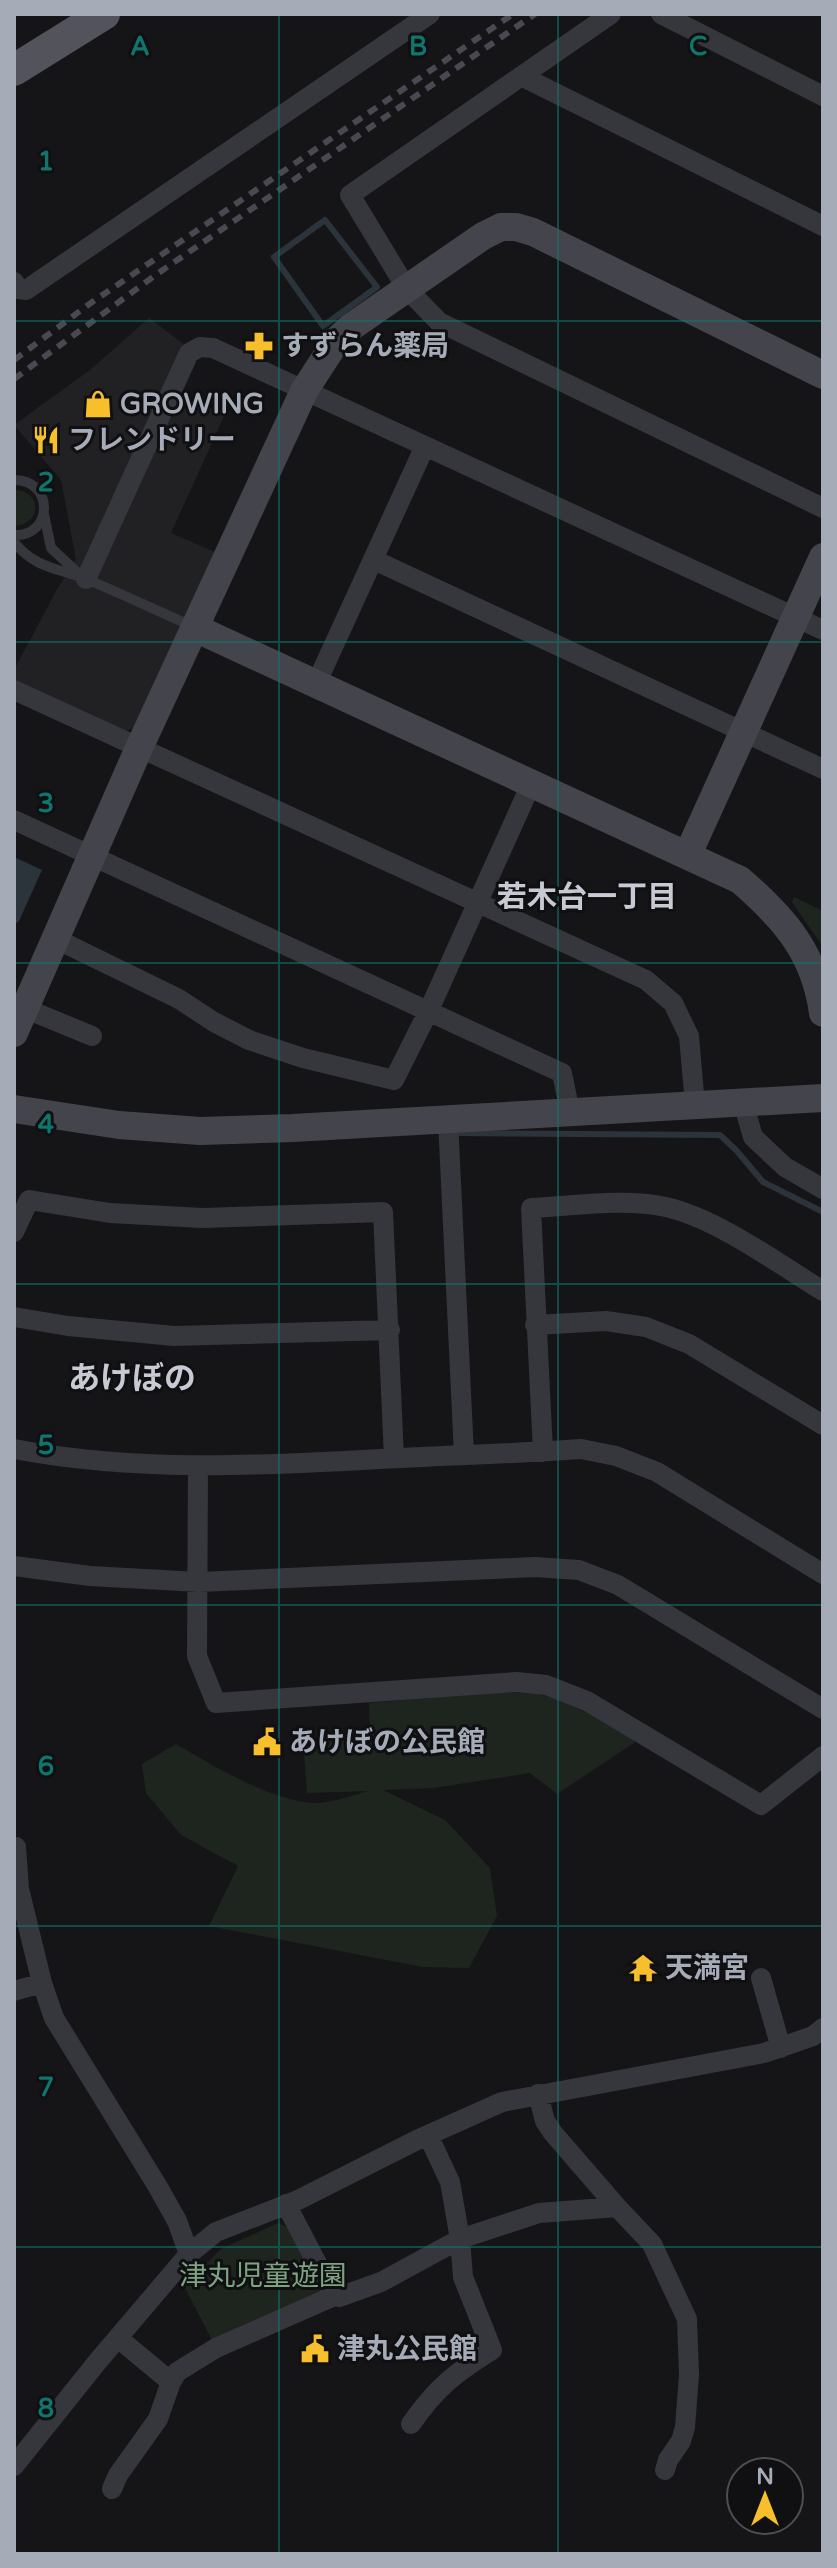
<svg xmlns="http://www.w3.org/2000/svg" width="837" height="2568" font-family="'Varela Round','Noto Sans JP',sans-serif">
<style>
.built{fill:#212124}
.green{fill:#1d251e}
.water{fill:#2b333b}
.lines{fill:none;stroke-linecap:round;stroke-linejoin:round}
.stream{stroke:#2b333b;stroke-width:6}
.lane{stroke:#36373c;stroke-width:10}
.street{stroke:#36373c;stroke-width:20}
.secondary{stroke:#44454c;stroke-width:28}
.primary{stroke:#52535b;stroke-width:32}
.rail{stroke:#494a51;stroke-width:6;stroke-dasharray:10 8;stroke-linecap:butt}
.grid{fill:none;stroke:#0f766e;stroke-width:2;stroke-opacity:0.55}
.labels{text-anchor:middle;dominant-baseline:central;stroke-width:6;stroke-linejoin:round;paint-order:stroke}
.poi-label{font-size:28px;font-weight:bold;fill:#a6abb8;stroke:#101012;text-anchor:start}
.park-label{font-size:28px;fill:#7da381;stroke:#101012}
.neighbourhood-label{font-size:30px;font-weight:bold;fill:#c8cad3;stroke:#101012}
.quarter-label{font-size:32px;font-weight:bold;fill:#c8cad3;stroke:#101012}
.grid-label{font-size:26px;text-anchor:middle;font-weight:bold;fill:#0f766e;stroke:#101012;stroke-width:6;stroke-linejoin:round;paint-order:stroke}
</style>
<rect width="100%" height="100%" fill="#151517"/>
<path class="built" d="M149,318L198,355L181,393L225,414L171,533L215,552L133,728L126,731L14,680V670L56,591L76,559L61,480L14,425L90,370Z"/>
<path class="green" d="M14,490C43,490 42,525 14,526Z
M794,897L823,911V947L792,902Z
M499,1692C511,1693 525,1692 538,1694C574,1702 605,1722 637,1741L557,1794L530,1773L434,1788L383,1790L445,1820L490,1868L497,1916L469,1968L423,1967L209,1926L238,1866L181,1835L146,1793L142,1764L176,1744C214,1766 269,1800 313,1803C327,1804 355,1795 368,1791L307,1793L303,1742L370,1739L369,1703Z
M278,2223L289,2228L326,2294L214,2344L184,2286L221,2249Z"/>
<path class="water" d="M14,857L42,870L19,921L14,925Z"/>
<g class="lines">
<path class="stream" d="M325,220L377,287L323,326L274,257Z
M458,1133L720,1135L736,1150L763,1182L823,1212"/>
<path class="lane" d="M14,480C55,480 53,537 14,535
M44,514L51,548L78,573
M14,542C36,570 61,568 91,581C126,596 160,612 194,627"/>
<path class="street" d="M611,14L350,195L407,289L439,322L823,508
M661,14L823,96
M521,76L823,226
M14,282L18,289L26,290L430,14
M374,560L823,769
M86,579L189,353L200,347L213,348L823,630
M316,684L425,446
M14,690L646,980L673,1003L689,1036L695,1105
M14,820L562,1073L570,1112
M54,938L179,999L214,1022L249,1040L303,1058L394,1080L429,1010L532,782
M24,1008L92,1036
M743,1102L753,1137L785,1167L823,1189
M448,1120L464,1455
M14,1232L29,1200L110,1213L202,1218L383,1212L394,1458
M14,1317L68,1326L174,1336L390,1330
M535,1325L606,1321L646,1327L689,1344L823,1425
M14,1449C135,1472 258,1466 380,1459C447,1455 514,1454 581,1449L616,1456L657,1472L823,1574
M543,1452L531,1208C574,1206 624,1198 666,1207C718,1219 777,1263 823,1291
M198,1466L197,1656L216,1703L517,1682L546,1685L587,1701L761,1805L823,1756
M14,1566L90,1576L199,1582L535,1567L579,1570L618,1585L823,1709
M16,1847L19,1889L42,1983L54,2018L158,2187L177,2221L189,2254
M761,1978L781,2048
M14,1991L42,1983
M538,2094L545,2121L553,2133L617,2207L652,2244L687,2319L689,2375L685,2427L681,2441L668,2460L665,2470
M286,2204L334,2296L339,2297L381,2282L460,2239L539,2213L617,2207
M171,2382L177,2372L216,2348L334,2296
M411,2424C436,2388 455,2373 492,2350L463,2277L460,2239L450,2182L428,2135
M14,2466L98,2361L189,2254L216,2232L298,2200L417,2140L502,2102L764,2053L813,2036L823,2028
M112,2489L118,2475L158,2419L171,2382L118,2338"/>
<path class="secondary" d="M195,628L740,880C784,918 815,953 823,1013
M688,854L823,557
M14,1033L139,748L304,391L337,340L351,327L483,236L501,227H516L533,232L823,375
M14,1109L119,1125L200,1131L293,1128L823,1098"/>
<path class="primary" d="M14,70L104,14"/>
<path class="rail" d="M14,360L88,305L513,14
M14,379L157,274L535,14"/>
</g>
<path class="grid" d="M279,14V2554M558,14V2554M14,321H823M14,642H823M14,963H823M14,1284H823M14,1605H823M14,1926H823M14,2247H823"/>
<defs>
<symbol id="pharmacy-bare" viewBox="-9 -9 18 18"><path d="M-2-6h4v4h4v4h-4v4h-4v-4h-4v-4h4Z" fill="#f8bf2c" stroke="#101012" stroke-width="2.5" paint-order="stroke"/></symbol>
<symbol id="shop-bare" viewBox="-9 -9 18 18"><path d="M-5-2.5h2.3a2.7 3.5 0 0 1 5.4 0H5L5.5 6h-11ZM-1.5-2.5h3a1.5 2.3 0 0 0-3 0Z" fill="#f8bf2c" stroke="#101012" stroke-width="2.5" paint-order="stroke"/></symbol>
<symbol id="restaurant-bare" viewBox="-9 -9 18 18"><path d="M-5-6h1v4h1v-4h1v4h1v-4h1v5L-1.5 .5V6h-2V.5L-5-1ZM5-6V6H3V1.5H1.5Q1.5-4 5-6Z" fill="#f8bf2c" stroke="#101012" stroke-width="2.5" paint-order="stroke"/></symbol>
<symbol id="civic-bare" viewBox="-9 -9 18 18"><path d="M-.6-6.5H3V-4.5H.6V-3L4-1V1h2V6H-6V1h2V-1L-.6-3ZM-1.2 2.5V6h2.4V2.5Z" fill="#f8bf2c" stroke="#101012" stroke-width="2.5" paint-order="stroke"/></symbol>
<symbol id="temple-bare" viewBox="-9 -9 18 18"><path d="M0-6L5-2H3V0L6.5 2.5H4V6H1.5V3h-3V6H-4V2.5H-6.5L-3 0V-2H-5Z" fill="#f8bf2c" stroke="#101012" stroke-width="2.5" paint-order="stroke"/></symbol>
</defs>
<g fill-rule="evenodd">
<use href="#pharmacy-bare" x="239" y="326" width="40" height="40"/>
<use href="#shop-bare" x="78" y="384" width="40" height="40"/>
<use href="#restaurant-bare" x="26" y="420" width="40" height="40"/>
<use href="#civic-bare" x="247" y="1722" width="40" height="40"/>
<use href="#temple-bare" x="623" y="1948" width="40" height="40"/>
<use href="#civic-bare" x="295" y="2329" width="40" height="40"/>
</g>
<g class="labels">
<g class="poi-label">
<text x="281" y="346">すずらん薬局</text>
<text x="120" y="404">GROWING</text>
<text x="68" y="440">フレンドリー</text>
<text x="289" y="1742">あけぼの公民館</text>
<text x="665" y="1968">天満宮</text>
<text x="337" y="2349">津丸公民館</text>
</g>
<g class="park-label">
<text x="263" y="2276">津丸児童遊園</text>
</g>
<g class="neighbourhood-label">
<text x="587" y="897">若木台一丁目</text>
</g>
<g class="quarter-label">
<text x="132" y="1379">あけぼの</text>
</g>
</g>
<g class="grid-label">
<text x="140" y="55">A</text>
<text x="418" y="55">B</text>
<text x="698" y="55">C</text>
<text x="46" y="170">1</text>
<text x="46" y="491">2</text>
<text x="46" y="812">3</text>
<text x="46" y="1133">4</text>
<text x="46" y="1454">5</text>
<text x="46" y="1775">6</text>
<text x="46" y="2096">7</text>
<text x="46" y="2417">8</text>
</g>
<rect width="837" height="2568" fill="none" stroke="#a6abb8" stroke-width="32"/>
<g transform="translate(765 2496)"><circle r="38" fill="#101012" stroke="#4c4e54" stroke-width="2"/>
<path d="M0-6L14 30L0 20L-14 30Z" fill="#f8bf2c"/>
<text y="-12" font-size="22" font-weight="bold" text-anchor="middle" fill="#a6abb8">N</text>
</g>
</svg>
